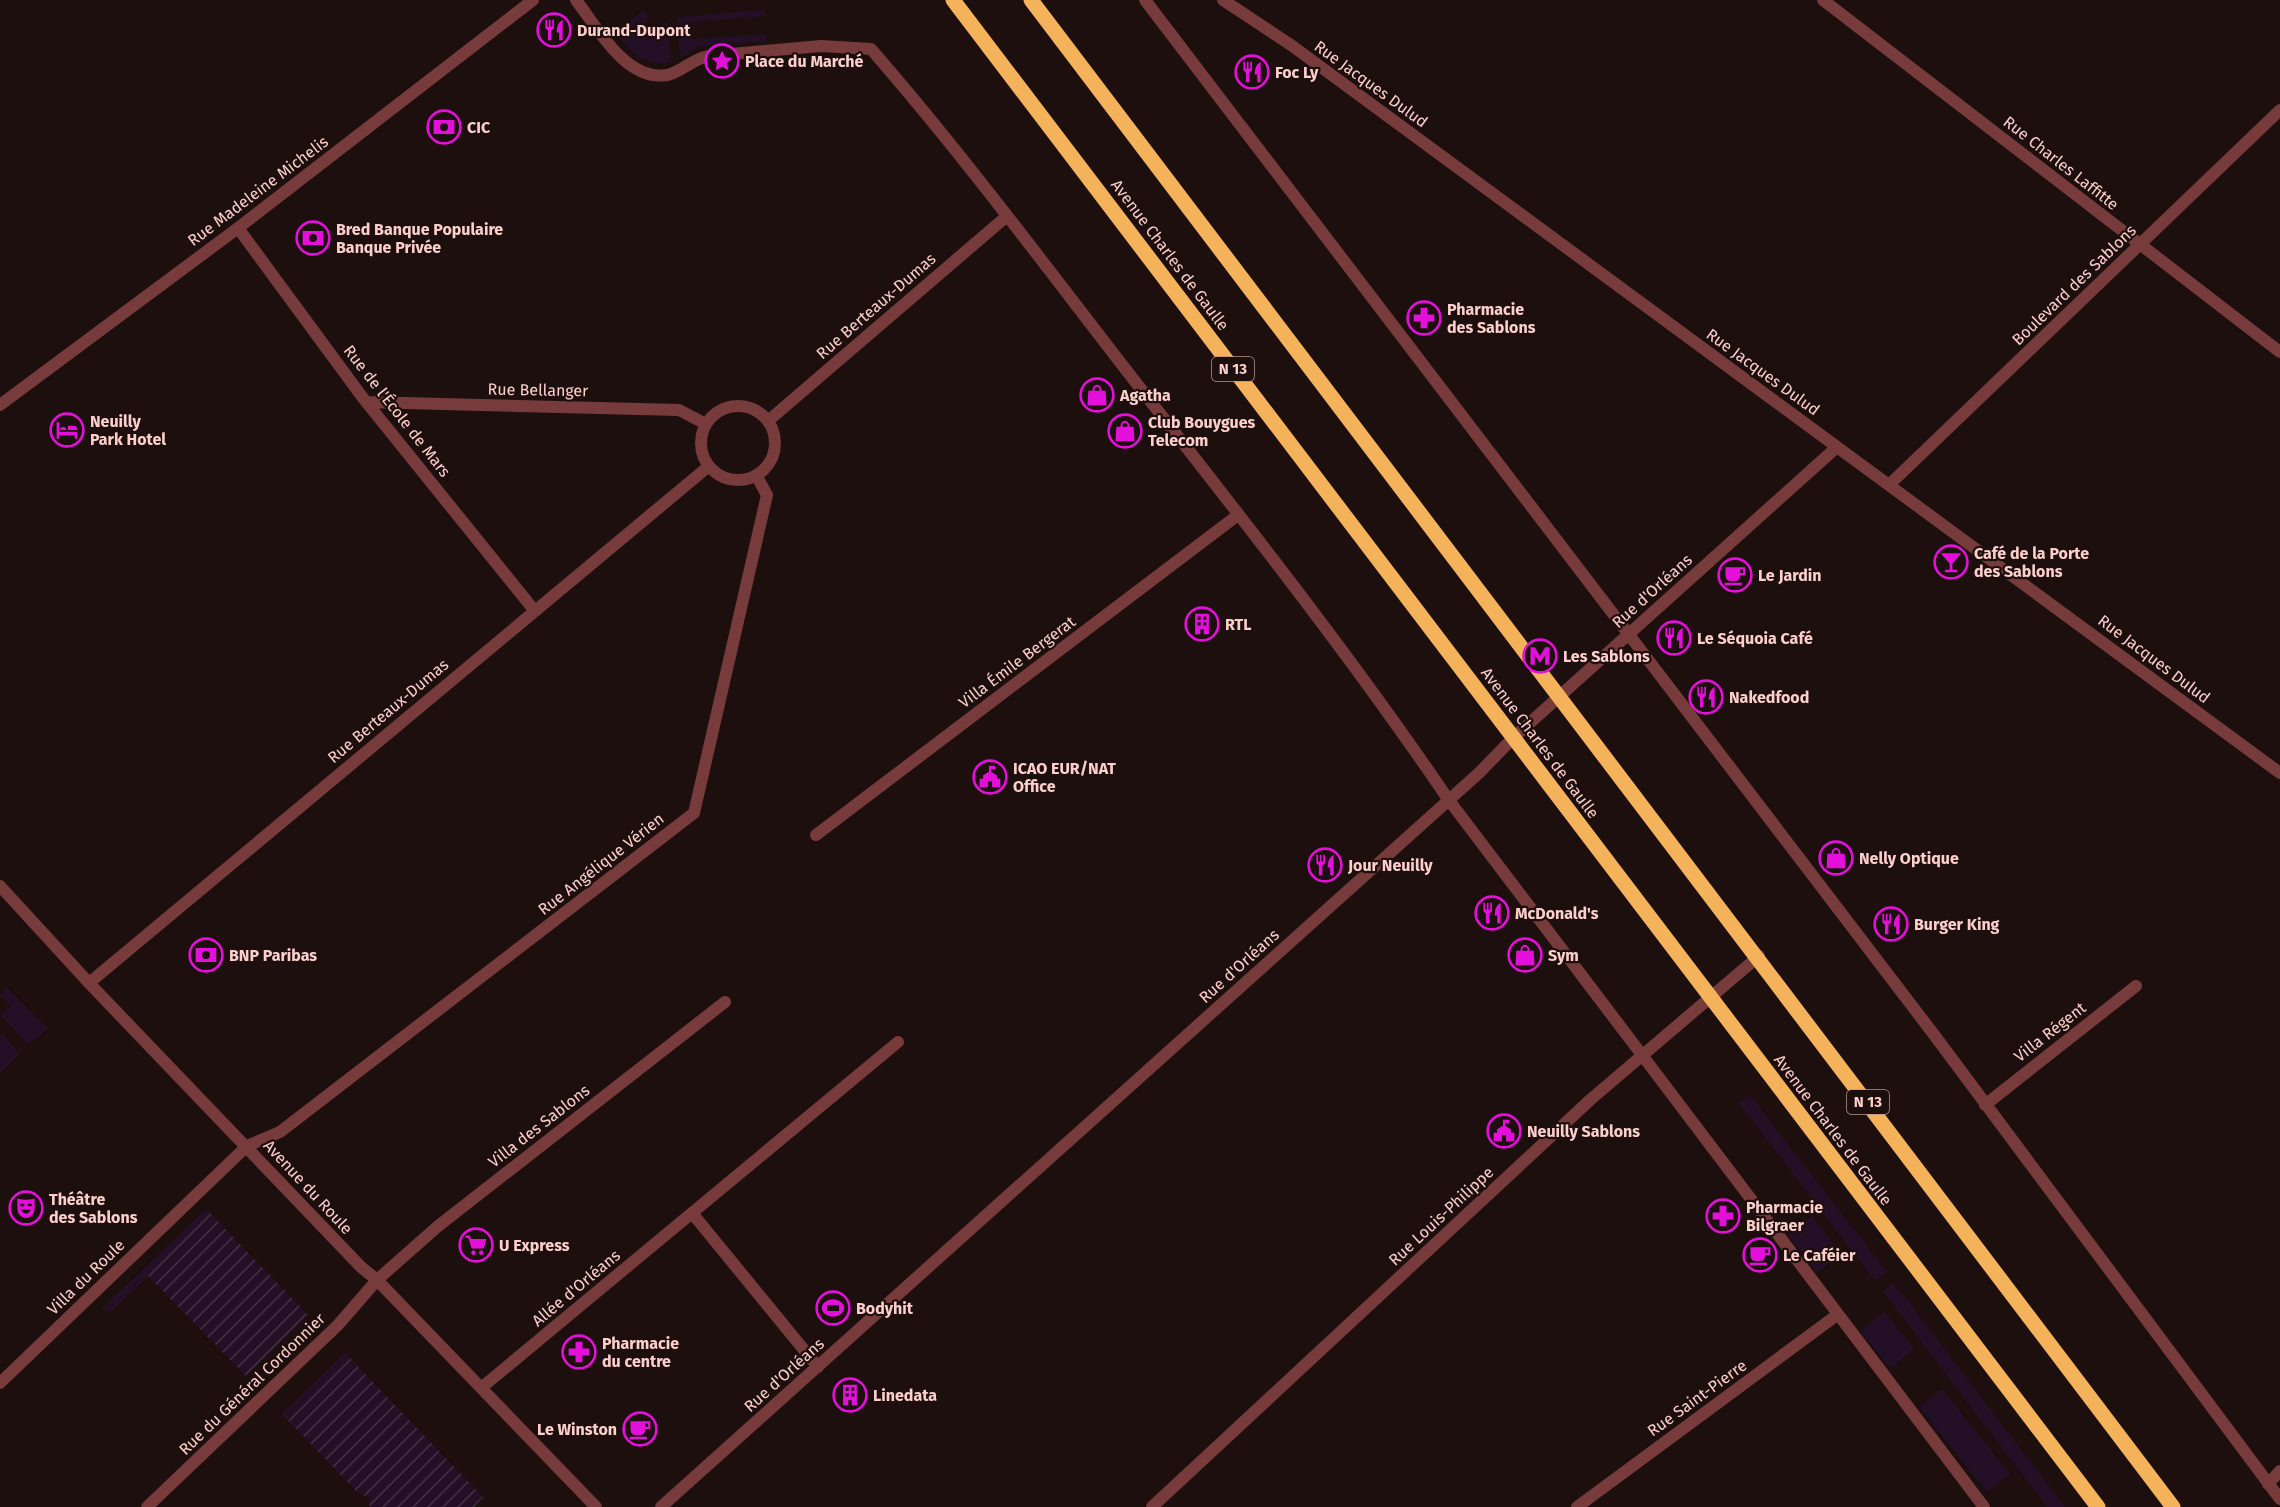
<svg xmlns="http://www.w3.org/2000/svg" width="2280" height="1507" font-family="'Fira Sans',sans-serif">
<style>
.grass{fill:#241026}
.garden{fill:url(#garden-furrows)}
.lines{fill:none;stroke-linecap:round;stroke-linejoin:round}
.pedestrian{stroke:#783b3c;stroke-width:12}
.minor{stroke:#783b3c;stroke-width:12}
.primary{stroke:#f4b25a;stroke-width:15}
.labels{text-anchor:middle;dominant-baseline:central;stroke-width:4.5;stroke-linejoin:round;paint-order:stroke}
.shield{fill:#1d0f0d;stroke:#b99593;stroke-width:1.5}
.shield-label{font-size:15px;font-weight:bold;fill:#fccfcc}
.poi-label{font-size:16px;font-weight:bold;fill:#fccfcc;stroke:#1d0f0d;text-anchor:start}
.street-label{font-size:16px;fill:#fccfcc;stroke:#1d0f0d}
</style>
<defs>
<pattern id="garden-furrows" width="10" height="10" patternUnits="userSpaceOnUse" patternTransform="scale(1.5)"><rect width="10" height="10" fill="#241026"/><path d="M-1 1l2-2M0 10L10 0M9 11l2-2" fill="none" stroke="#453244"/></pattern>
</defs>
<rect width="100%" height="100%" fill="#1d0f0d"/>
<path class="grass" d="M644,10L650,19L641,26L648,35L667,20L671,62C644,68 630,51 616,32Z
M764,10L765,16L690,22L692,39L766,34V41L700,46L680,58L677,17Z
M7,987L48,1029L29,1045L0,1015L11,1006L0,995Z
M2,1034L20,1054L0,1073V1036Z
M1750,1095L1887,1272L1875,1281L1739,1103Z
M1812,1216L1841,1254L1817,1273L1787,1235Z
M1894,1283L2065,1507H2047L1883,1291Z
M1885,1312L1914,1349L1890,1368L1860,1331Z
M1942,1389L2010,1474L1987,1492L1919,1407Z"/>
<path class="garden" d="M206,1209L308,1315L246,1376L148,1276L109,1313L103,1308Z
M345,1353L483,1497L474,1507H370L368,1497L358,1493L282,1414Z"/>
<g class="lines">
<path class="pedestrian" d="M1448,799L1642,1055"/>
<path class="minor" d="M576,0C597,27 626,82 667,75C682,72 693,58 709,56L821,46L871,49C965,157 1050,272 1137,384C1243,520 1351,656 1448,799
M1145,0L1935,1036L2280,1499
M1223,0L1291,45L2280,773
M1823,0L2280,352
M238,228L363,398L534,610
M366,402L679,410L706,424
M0,405L238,228L533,0
M701 443a37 37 0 1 1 74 0a37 37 0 1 1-74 0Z
M768,421L1007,216
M1890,484L2280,110
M816,835L1238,515
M0,886L89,983L361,1267L377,1280L596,1507
M89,983L709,466
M1642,1055L1984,1507
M1985,1105L2136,986
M692,1213L818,1367
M0,1383L247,1146L280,1132L694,813L767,495L756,475
M481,1388L898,1042
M2268,1484L2280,1471
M147,1507L338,1325L377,1280L437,1227L725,1002
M661,1507L1479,773L1513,738L1837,447
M1152,1507L1590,1100L1759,956
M1577,1507L1837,1315"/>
<path class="primary" d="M953,0L2098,1507
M1031,0C1410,503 1794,1003 2173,1507"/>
</g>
<defs>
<symbol id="restaurant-ring" viewBox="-11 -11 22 22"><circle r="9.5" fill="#1d0f0d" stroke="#e40fda" stroke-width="1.5"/><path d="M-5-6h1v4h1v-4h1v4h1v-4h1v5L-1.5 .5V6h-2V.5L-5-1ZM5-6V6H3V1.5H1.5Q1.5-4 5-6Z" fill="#e40fda"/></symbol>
<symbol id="sight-ring" viewBox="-11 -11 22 22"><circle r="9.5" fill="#1d0f0d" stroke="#e40fda" stroke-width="1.5"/><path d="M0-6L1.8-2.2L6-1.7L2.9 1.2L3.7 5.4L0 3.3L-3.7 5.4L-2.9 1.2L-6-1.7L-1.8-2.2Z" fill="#e40fda"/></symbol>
<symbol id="bank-ring" viewBox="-11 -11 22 22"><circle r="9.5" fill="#1d0f0d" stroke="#e40fda" stroke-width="1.5"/><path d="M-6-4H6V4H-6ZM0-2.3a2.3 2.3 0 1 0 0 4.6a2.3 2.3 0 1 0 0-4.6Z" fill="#e40fda"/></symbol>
<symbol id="pharmacy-ring" viewBox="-11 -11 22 22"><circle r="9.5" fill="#1d0f0d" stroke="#e40fda" stroke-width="1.5"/><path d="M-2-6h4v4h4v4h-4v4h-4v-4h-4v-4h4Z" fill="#e40fda"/></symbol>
<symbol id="shop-ring" viewBox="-11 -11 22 22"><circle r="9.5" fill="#1d0f0d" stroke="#e40fda" stroke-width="1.5"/><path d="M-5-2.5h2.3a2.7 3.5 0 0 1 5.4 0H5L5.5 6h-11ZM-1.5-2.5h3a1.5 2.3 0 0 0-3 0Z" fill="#e40fda"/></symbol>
<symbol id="hotel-ring" viewBox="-11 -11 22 22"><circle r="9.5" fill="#1d0f0d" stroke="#e40fda" stroke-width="1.5"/><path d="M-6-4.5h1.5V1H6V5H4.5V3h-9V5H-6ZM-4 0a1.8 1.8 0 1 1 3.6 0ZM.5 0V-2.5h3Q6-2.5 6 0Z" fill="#e40fda"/></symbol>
<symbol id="bar-ring" viewBox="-11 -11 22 22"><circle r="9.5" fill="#1d0f0d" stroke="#e40fda" stroke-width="1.5"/><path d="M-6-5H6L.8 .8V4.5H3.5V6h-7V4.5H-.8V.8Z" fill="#e40fda"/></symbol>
<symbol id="cafe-ring" viewBox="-11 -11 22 22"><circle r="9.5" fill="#1d0f0d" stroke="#e40fda" stroke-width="1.5"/><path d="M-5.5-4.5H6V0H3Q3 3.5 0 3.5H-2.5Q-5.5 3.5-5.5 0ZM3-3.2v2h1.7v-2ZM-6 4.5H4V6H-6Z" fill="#e40fda"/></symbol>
<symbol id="building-ring" viewBox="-11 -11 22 22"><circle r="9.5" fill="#1d0f0d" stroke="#e40fda" stroke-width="1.5"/><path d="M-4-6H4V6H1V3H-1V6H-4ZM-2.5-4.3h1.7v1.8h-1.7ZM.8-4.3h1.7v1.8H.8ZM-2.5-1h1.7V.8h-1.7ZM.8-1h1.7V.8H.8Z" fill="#e40fda"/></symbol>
<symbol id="metro-ring" viewBox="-11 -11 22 22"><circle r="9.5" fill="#1d0f0d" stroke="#e40fda" stroke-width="1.5"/><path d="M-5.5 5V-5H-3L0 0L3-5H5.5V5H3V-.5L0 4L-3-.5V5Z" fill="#e40fda"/></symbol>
<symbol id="civic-ring" viewBox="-11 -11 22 22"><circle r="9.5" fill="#1d0f0d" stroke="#e40fda" stroke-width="1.5"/><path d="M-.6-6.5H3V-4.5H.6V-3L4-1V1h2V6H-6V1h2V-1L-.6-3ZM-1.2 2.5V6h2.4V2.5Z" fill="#e40fda"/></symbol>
<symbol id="theatre-ring" viewBox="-11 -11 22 22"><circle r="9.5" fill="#1d0f0d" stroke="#e40fda" stroke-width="1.5"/><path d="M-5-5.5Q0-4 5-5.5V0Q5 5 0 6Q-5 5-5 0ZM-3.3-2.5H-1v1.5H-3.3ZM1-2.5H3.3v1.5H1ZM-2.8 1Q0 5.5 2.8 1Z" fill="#e40fda"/></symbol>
<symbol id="supermarket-ring" viewBox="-11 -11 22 22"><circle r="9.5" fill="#1d0f0d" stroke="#e40fda" stroke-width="1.5"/><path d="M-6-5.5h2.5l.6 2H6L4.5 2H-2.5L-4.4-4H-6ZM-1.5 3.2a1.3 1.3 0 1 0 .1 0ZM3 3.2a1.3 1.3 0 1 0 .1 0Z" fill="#e40fda"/></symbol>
<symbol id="stadium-ring" viewBox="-11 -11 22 22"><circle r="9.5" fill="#1d0f0d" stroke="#e40fda" stroke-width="1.5"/><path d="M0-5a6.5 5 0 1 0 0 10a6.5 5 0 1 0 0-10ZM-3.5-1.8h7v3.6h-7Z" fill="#e40fda"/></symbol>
</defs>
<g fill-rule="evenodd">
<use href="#restaurant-ring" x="535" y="11" width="38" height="38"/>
<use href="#sight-ring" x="703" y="42" width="38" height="38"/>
<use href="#restaurant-ring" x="1233" y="53" width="38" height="38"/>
<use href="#bank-ring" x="425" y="108" width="38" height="38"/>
<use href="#bank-ring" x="294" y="219" width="38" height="38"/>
<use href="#pharmacy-ring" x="1405" y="299" width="38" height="38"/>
<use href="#shop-ring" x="1078" y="376" width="38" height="38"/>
<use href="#hotel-ring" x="48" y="411" width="38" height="38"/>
<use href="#shop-ring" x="1106" y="412" width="38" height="38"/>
<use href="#bar-ring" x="1932" y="543" width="38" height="38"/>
<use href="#cafe-ring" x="1716" y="556" width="38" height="38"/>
<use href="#building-ring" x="1183" y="605" width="38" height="38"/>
<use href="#restaurant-ring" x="1655" y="619" width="38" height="38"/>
<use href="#metro-ring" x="1521" y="637" width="38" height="38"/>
<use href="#restaurant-ring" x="1687" y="678" width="38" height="38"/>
<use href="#civic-ring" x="971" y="758" width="38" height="38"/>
<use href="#shop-ring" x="1817" y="839" width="38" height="38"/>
<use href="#restaurant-ring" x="1306" y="846" width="38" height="38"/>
<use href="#restaurant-ring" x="1473" y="894" width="38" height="38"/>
<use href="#restaurant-ring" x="1872" y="905" width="38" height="38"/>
<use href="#bank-ring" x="187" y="936" width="38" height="38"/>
<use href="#shop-ring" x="1506" y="936" width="38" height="38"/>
<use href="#civic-ring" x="1485" y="1112" width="38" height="38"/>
<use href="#theatre-ring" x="7" y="1189" width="38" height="38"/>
<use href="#pharmacy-ring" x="1704" y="1197" width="38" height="38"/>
<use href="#supermarket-ring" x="457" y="1226" width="38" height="38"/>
<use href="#cafe-ring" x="1741" y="1236" width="38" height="38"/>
<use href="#stadium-ring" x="814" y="1289" width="38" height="38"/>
<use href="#pharmacy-ring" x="560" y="1333" width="38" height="38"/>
<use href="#building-ring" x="831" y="1376" width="38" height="38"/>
<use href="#cafe-ring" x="621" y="1410" width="38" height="38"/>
</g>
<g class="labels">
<g class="shield">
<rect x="1212" y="357" width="42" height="24" rx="4.5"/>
<rect x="1847" y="1090" width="42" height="24" rx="4.5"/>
</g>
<g class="shield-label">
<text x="1233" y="369">N 13</text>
<text x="1868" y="1102">N 13</text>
</g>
<g class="poi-label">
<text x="577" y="30">Durand-Dupont</text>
<text x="745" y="61">Place du Marché</text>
<text x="1275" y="72">Foc Ly</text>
<text x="467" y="127">CIC</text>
<text x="336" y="229">Bred Banque Populaire<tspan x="336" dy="18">Banque Privée</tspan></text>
<text x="1447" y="309">Pharmacie<tspan x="1447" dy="18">des Sablons</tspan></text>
<text x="1120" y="395">Agatha</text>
<text x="90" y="421">Neuilly<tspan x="90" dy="18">Park Hotel</tspan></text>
<text x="1148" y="422">Club Bouygues<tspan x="1148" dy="18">Telecom</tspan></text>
<text x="1974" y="553">Café de la Porte<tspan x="1974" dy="18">des Sablons</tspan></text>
<text x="1758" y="575">Le Jardin</text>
<text x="1225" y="624">RTL</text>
<text x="1697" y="638">Le Séquoia Café</text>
<text x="1563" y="656">Les Sablons</text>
<text x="1729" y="697">Nakedfood</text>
<text x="1013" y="768">ICAO EUR/NAT<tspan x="1013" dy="18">Office</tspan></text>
<text x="1859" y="858">Nelly Optique</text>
<text x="1348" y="865">Jour Neuilly</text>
<text x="1515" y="913">McDonald's</text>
<text x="1914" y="924">Burger King</text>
<text x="229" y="955">BNP Paribas</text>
<text x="1548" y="955">Sym</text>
<text x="1527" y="1131">Neuilly Sablons</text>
<text x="49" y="1199">Théâtre<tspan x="49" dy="18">des Sablons</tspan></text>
<text x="1746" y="1207">Pharmacie<tspan x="1746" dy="18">Bilgraer</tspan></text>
<text x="499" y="1245">U Express</text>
<text x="1783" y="1255">Le Caféier</text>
<text x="856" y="1308">Bodyhit</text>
<text x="602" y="1343">Pharmacie<tspan x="602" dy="18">du centre</tspan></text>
<text x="873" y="1395">Linedata</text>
<text x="617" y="1429" text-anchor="end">Le Winston</text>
</g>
<g class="street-label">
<text transform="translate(1371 84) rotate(36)">Rue Jacques Dulud</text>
<text transform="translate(2061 163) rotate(38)">Rue Charles Laffitte</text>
<text transform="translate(258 191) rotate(-37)">Rue Madeleine Michelis</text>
<text transform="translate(1170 255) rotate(53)">Avenue Charles de Gaulle</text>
<text transform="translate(2074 285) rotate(-44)">Boulevard des Sablons</text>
<text transform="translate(876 306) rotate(-41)">Rue Berteaux-Dumas</text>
<text transform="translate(1763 372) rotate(36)">Rue Jacques Dulud</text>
<text transform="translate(538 390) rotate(1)">Rue Bellanger</text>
<text transform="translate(397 411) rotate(52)">Rue de l'École de Mars</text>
<text transform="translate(1652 591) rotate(-42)">Rue d'Orléans</text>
<text transform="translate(2154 659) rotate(37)">Rue Jacques Dulud</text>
<text transform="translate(1017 662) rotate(-37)">Villa Émile Bergerat</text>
<text transform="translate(388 711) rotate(-40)">Rue Berteaux-Dumas</text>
<text transform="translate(1540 743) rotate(53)">Avenue Charles de Gaulle</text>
<text transform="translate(601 864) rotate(-38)">Rue Angélique Vérien</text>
<text transform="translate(1239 966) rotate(-42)">Rue d'Orléans</text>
<text transform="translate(2050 1032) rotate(-38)">Villa Régent</text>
<text transform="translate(539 1126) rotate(-38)">Villa des Sablons</text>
<text transform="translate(1833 1130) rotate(53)">Avenue Charles de Gaulle</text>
<text transform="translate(308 1187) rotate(47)">Avenue du Roule</text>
<text transform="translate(1441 1216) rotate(-43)">Rue Louis-Philippe</text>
<text transform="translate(86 1277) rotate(-44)">Villa du Roule</text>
<text transform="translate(576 1288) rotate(-40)">Allée d'Orléans</text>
<text transform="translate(784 1375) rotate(-42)">Rue d'Orléans</text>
<text transform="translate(252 1384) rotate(-44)">Rue du Général Cordonnier</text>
<text transform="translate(1697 1398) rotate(-36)">Rue Saint-Pierre</text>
</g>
</g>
</svg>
